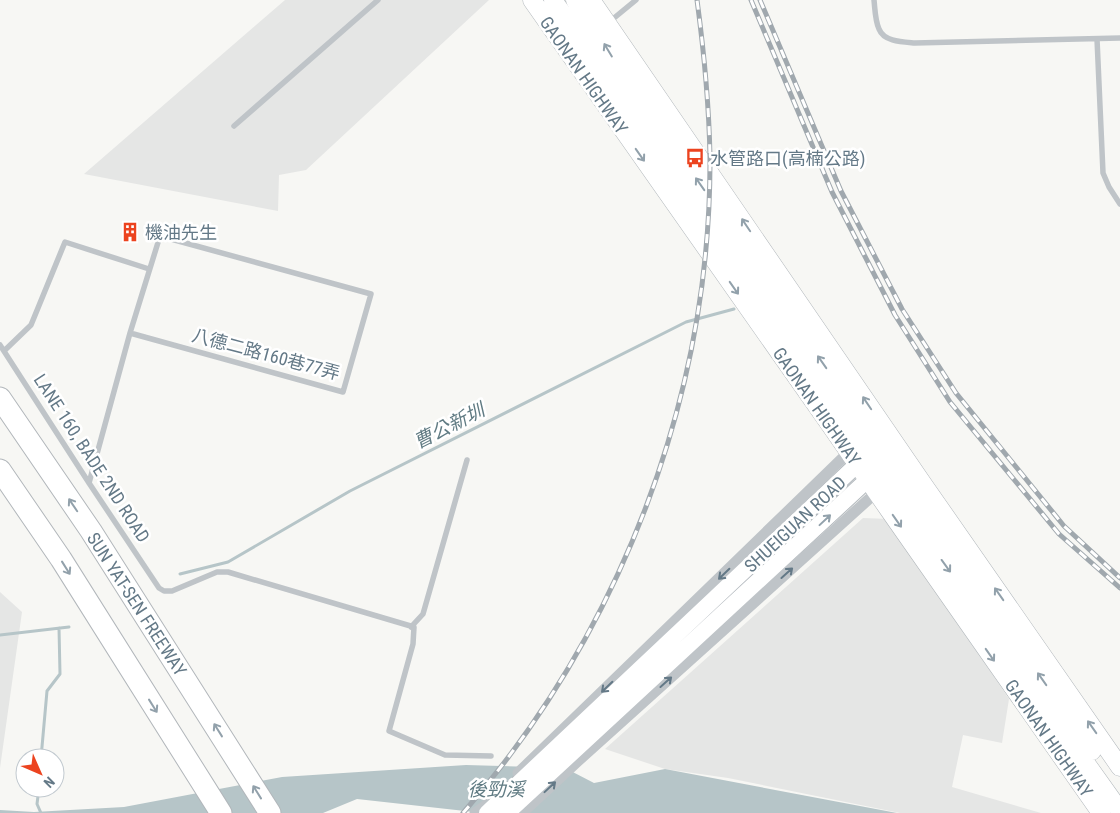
<svg xmlns="http://www.w3.org/2000/svg" width="1120" height="813" font-family="'Roboto Condensed','Noto Sans TC',sans-serif">
<style>
.built{fill:#e5e6e5}
.water{fill:#b6c5c8}
.lines{fill:none;stroke-linecap:round;stroke-linejoin:round}
.stream{stroke:#b6c5c8;stroke-width:3}
.secondary-casing{stroke:#b4babf;stroke-width:18}
.primary-casing{stroke:#b2b8bc;stroke-width:19}
.highway-casing{stroke:#b2b7bb;stroke-width:23}
.lane{stroke:#bfc4c8;stroke-width:5.5}
.street{stroke:#bfc4c8;stroke-width:11}
.secondary{stroke:#fff;stroke-width:16}
.primary{stroke:#fff;stroke-width:18}
.highway{stroke:#fff;stroke-width:21}
.rail-casing{stroke:#a0a8ae;stroke-width:5}
.rail{stroke:#fff;stroke-width:3;stroke-dasharray:9;stroke-linecap:butt}
.oneway{stroke:#92a1ab}
.oneway2{stroke:#647987}
.labels{text-anchor:middle;dominant-baseline:central;stroke-width:5;stroke-linejoin:round;paint-order:stroke}
.street-label{font-size:18px;fill:#647987;stroke:#fff}
.poi-label{font-size:18px;fill:#647987;stroke:#fff;text-anchor:start}
.water-label{font-size:19px;font-style:italic;fill:#607b83;stroke:#fff}
</style>
<rect width="100%" height="100%" fill="#f7f7f4"/>
<path class="built" d="M285,0H489L306,170L279,175L278,211L84,174Z
M863,518L889,519L1009,699L1002,743L963,735L952,787L1041,813H900L728,778L665,769L605,749Z
M0,592L22,612L0,768Z"/>
<path class="water" d="M466,765L565,768L594,783L665,769L897,813H483L357,799L323,813H0V810L34,812L124,807L282,777Z"/>
<g class="lines">
<path class="stream" d="M180,574L228,562L350,491L686,322L734,309
M0,635L69,627
M41,758L47,691L60,674L59,628
M39,788L37,804L41,813"/>
<defs>
<path id="secondary" d="M487,813L866,456
M507,813L878,470"/>
<path id="primary" d="M532,0L831,426L889,510L1101,813
M553,0L842,416L900,502L1120,811
M575,0L613,59L912,493L1092,751
M591,0L923,484L1120,767"/>
<path id="highway" d="M0,398L91,531L270,813
M0,470L61,559L221,813"/>
</defs>
<use href="#secondary" class="secondary-casing"/>
<use href="#primary" class="primary-casing"/>
<use href="#highway" class="highway-casing"/>
<path class="lane" d="M874,0C875,9 875,20 879,29C884,42 903,42 915,43L1120,38
M608,23L636,0
M1097,39L1103,173L1109,187L1120,204
M234,126L378,0
M0,345L89,483L159,588L164,591H172L217,572H228L414,627L413,644L389,731L445,755L491,756
M4,351L31,325L65,242L149,269
M89,483L130,333L160,236L371,294L343,392L130,333
M411,627L423,614L467,460"/>
<path class="street" d="M518,773L853,448
M475,813L485,806L491,800
M522,813L578,761L880,489"/>
<use href="#secondary" class="secondary"/>
<use href="#primary" class="primary"/>
<use href="#highway" class="highway"/>
<defs>
<path id="rail" d="M751,0L832,192L895,315L950,402L1059,534L1120,588
M760,0L841,191L902,309L956,393L1064,526L1120,578
M463,813C620,633 711,397 710,157C709,105 704,52 697,0"/>
</defs>
<use href="#rail" class="rail-casing"/>
<use href="#rail" class="rail"/>
</g>
<defs><path id="oneway-shaft" d="M-6 0H5M1.5-3L5.5 0L1.5 3" fill="none" stroke-width="1.6" stroke-linecap="round" stroke-linejoin="round" transform="scale(1.25)"/></defs>
<g class="oneway">
<use href="#oneway-shaft" transform="translate(608 50) rotate(-121)"/>
<use href="#oneway-shaft" transform="translate(640 155) rotate(55)"/>
<use href="#oneway-shaft" transform="translate(700 184) rotate(-125)"/>
<use href="#oneway-shaft" transform="translate(746 225) rotate(-124)"/>
<use href="#oneway-shaft" transform="translate(734 288) rotate(55)"/>
<use href="#oneway-shaft" transform="translate(822 362) rotate(-125)"/>
<use href="#oneway-shaft" transform="translate(867 403) rotate(-124)"/>
<use href="#oneway-shaft" transform="translate(73 505) rotate(-124)"/>
<use href="#oneway-shaft" transform="translate(825 520) rotate(-43)"/>
<use href="#oneway-shaft" transform="translate(897 521) rotate(55)"/>
<use href="#oneway-shaft" transform="translate(946 566) rotate(54)"/>
<use href="#oneway-shaft" transform="translate(66 568) rotate(58)"/>
<use href="#oneway-shaft" transform="translate(999 594) rotate(-125)"/>
<use href="#oneway-shaft" transform="translate(990 655) rotate(55)"/>
<use href="#oneway-shaft" transform="translate(1042 679) rotate(-125)"/>
<use href="#oneway-shaft" transform="translate(153 706) rotate(58)"/>
<use href="#oneway-shaft" transform="translate(1092 727) rotate(-125)"/>
<use href="#oneway-shaft" transform="translate(218 730) rotate(-122)"/>
<use href="#oneway-shaft" transform="translate(257 792) rotate(-122)"/>
</g>
<g class="oneway2">
<use href="#oneway-shaft" transform="translate(787 573) rotate(-42)"/>
<use href="#oneway-shaft" transform="translate(724 574) rotate(136)"/>
<use href="#oneway-shaft" transform="translate(666 682) rotate(-42)"/>
<use href="#oneway-shaft" transform="translate(607 687) rotate(136)"/>
<use href="#oneway-shaft" transform="translate(550 787) rotate(-43)"/>
</g>
<defs>
<symbol id="bus-bare" viewBox="-9 -9 18 18"><path d="M-5-6H5V4H4V6H2V4H-2V6H-4V4H-5ZM-3.5-4V0h7V-4ZM-3.5 1.2v1.5H-2V1.2ZM2 1.2v1.5H3.5V1.2Z" fill="#ec431f" stroke="#fff" stroke-width="2.5" paint-order="stroke"/></symbol>
<symbol id="building-bare" viewBox="-9 -9 18 18"><path d="M-4-6H4V6H1V3H-1V6H-4ZM-2.5-4.3h1.7v1.8h-1.7ZM.8-4.3h1.7v1.8H.8ZM-2.5-1h1.7V.8h-1.7ZM.8-1h1.7V.8H.8Z" fill="#ec431f" stroke="#fff" stroke-width="2.5" paint-order="stroke"/></symbol>
</defs>
<g fill-rule="evenodd">
<use href="#bus-bare" x="681" y="144" width="28" height="28"/>
<use href="#building-bare" x="116" y="218" width="28" height="28"/>
</g>
<g class="labels">
<g class="street-label">
<text transform="translate(584 75) rotate(55)">GAONAN HIGHWAY</text>
<text transform="translate(266 354) rotate(15)">八德二路160巷77弄</text>
<text transform="translate(817 406) rotate(55)">GAONAN HIGHWAY</text>
<text transform="translate(92 458) rotate(57)">LANE 160, BADE 2ND ROAD</text>
<text transform="translate(795 524) rotate(-43)">SHUEIGUAN ROAD</text>
<text transform="translate(137 604) rotate(57)">SUN YAT-SEN FREEWAY</text>
<text transform="translate(1049 738) rotate(55)">GAONAN HIGHWAY</text>
</g>
<g class="poi-label">
<text x="710" y="158">水管路口(高楠公路)</text>
<text x="145" y="232">機油先生</text>
</g>
<g class="water-label">
<text transform="translate(449 426) rotate(-27)">曹公新圳</text>
<text x="496" y="789">後勁溪</text>
</g>
</g>
<g transform="translate(40 773) rotate(135)"><circle r="24" fill="#ffffff" stroke="#c1c9cf"/>
<path d="M0-4L9 19L0 12L-9 19Z" fill="#ec431f"/>
<text y="-8" font-size="14" font-weight="bold" text-anchor="middle" fill="#647987">N</text>
</g>
</svg>
